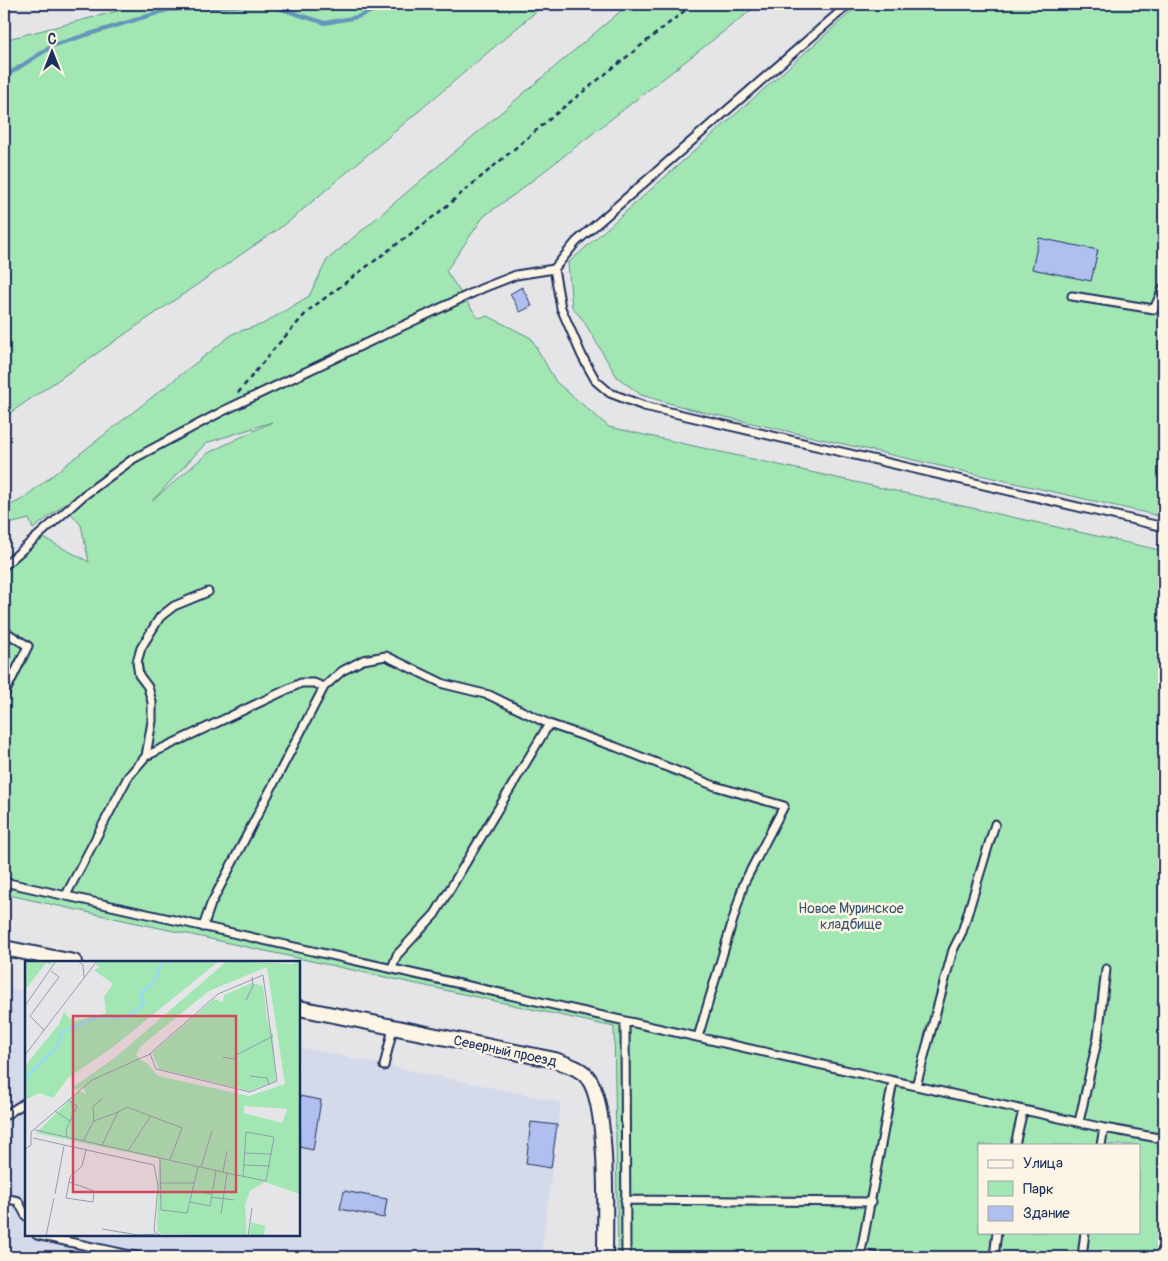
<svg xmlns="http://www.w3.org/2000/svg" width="1168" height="1261" font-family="Pangolin,sans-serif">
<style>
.built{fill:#d5daea}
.green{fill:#a2e7b3;stroke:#5e8b88;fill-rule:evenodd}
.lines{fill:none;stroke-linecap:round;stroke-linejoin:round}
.stream{stroke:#6496ba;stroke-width:4}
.building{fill:#b0bfef;stroke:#1b2f5e}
.lane-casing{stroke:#1b2f5e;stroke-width:11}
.street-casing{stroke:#1b2f5e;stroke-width:18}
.path{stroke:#1b2f5e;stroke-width:2.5;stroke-dasharray:5 4;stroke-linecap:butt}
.lane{stroke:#fcf5e5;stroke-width:7}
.street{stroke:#fcf5e5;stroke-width:14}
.labels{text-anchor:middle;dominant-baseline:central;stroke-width:5;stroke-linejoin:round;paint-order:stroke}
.park-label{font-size:14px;fill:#36546f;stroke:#fcf5e5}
.street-label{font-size:14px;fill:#1b2f5e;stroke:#fcf5e5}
.inset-river{fill:none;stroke:#95dbf7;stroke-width:2.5}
.inset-road{fill:none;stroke:#949cb1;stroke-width:1}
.view{fill:#d1495b;fill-opacity:0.15;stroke:#d1495b;stroke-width:2.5}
.inset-edge{fill:none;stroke:#1b2f5e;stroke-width:2.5}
</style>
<rect width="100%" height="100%" fill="#e5e5e8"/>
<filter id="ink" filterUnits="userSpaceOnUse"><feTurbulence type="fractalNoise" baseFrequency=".02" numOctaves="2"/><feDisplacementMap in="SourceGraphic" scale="10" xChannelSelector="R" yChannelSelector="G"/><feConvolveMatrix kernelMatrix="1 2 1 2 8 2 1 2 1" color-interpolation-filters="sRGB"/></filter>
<g filter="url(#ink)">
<path class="built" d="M4,987L26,991V1235H299V1047L561,1102L541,1257H4Z"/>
<path class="green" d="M145,4H545L287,223L4,417V40Z
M629,4H759L515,194L484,216L446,271L478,318L488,316L531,338L556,382L609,427L1164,551V1257H618L614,1027L4,894V573L42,537L89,562L81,525L68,510L67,502L33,529L29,519L9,524L4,521V508L21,500L234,333L263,324L309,296L327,260ZM272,422L208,453L152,501L206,443ZM979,1145H1139V1232H979Z
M860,4H1164V517L690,409L641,395L617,377L583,320L572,307L568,263Z"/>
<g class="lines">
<path class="stream" d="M4,77L54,45L167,10L265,4L325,23L357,17L391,4"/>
</g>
<path class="building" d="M1039,238L1098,250L1091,281L1032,269Z
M522,287L532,306L520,312L510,294Z
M299,1096L321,1100L313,1150L299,1147Z
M531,1122L557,1125L551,1168L526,1164Z
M344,1191L387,1199L384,1218L340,1209Z"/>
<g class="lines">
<defs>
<path id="lane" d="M849,4L576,242L554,269L561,308L582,356L596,381L610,393L644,406L1164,527
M1072,296L1154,309L1164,287
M4,566L83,496L133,459L223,411L483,288L516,275L554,269
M4,631L28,646L4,695
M146,756L152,721V702L148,687L139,675L137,662L141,648L160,617L174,606L208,592
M4,882L1104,1128L1164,1139
M66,895L128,777L146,756L301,683H314L324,687
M203,927L211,904L324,687L342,671L363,660L386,656L444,684L489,695L549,724L616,747L715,786L784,806L744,883L698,1037
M392,968L397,955L435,914L549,724
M625,1022L626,1257
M384,1066L393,1028
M916,1086L953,950L962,932L995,824
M4,1116L26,1102
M1079,1122L1098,1037L1106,969
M1015,1145L1023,1110
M1101,1145L1104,1128
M4,1198L18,1201L26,1216
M625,1200L872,1202
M37,1235L139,1257
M861,1254L875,1257
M860,1257L893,1081
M994,1257L997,1232
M1082,1257L1085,1232"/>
<path id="street" d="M4,948L74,962
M299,1008L555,1060C567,1065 581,1068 588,1078C609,1105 605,1220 605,1257"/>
</defs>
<use href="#lane" class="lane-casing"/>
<use href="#street" class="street-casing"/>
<path class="path" d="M238,393L273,350L309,310L437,214L564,107L693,4"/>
<use href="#lane" class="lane"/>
<use href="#street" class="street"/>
</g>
</g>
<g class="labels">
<g class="park-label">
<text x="851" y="908">Новое Муринское<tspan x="851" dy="16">кладбище</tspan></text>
</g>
<g class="street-label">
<text transform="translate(505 1051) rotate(12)">Северный проезд</text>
</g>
</g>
<g transform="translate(25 961)">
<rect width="275" height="275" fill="#e5e5e8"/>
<path d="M0,0H29L25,4L21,2L0,29ZM73,0H194L88,86L43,117L28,137L15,132L0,139V105L34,63L39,51L48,61L81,52L79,36L88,23L69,9L75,6L71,4ZM202,0L267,3L275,0V233L240,221L225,230L220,244L222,275L137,273L132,270L134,198L11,172L54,130L61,133L58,125L53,129L47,127L91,96ZM242,6L260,123L224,135L133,115L122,102L115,99L111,93L116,85L184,30ZM219,145L262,148V149L257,162L219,152ZM227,22L238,25L242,59L248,74L251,120L225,130L134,108L127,92L189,38L198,41L199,34ZM226,261L240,265L239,275H224Z" fill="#a2e7b3" fill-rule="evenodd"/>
<path class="inset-river" d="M0,117L33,85L36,72L72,56L98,57L116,46L119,40L115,33L129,21L137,0"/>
<path class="inset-road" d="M53,0L58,4L59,16M238,14L252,120L225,131L131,108L125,93L129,89L193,33ZM221,39L228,25L227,16M0,45L31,0M19,69L5,55L34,16L26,10M0,94L72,0M198,96L209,98L211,94L248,75M225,115L242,117L244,124M30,150L45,160M69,160L68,145L77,138M10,169L202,212L241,220L249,176L221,171L218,215M6,171L67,119L125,93M42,176L41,169L52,145L43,139M8,177L129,204L133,225L129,270L136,275M58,180L69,160L93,151M77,184L93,151L102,146L157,167L145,199M0,188L6,184V171M103,190L125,156M219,192L247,193M135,197L136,249L162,252L173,206M219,204L245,205M176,206L187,170M198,211L202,190M44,221L69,230L68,241L41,237L45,216L57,205L61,189M135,222H170M168,230L186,233M30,233L39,185M186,236L209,239M165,241L185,245L191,210M196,253L202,212M77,268L113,274L131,273M21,275L29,237M223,275L227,247"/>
<path class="view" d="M48,55H211V231H48Z"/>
<rect width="275" height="275" class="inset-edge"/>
</g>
<rect width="1168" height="1261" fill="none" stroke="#fcf5e5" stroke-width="20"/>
<rect x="10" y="10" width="1148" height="1241" fill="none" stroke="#1b2f5e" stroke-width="2" filter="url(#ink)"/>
<rect x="978" y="1144" width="162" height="90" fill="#fcf5e5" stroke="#a2a6af"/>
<rect x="988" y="1160" width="25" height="8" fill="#fcf5e5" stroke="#a2a6af"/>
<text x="1023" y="1168" font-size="15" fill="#1b2f5e">Улица</text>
<rect x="988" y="1181" width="25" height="15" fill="#a2e7b3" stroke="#a2a6af"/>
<text x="1023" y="1194" font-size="15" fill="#1b2f5e">Парк</text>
<rect x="988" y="1206" width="25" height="15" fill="#b0bfef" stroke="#a2a6af"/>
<text x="1023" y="1218" font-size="15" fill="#1b2f5e">Здание</text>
<g transform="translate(52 52)" stroke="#fcf5e5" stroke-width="4" paint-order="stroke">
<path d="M0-4L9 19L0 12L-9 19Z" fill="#1b2f5e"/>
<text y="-8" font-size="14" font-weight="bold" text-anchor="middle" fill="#1b2f5e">С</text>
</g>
</svg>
